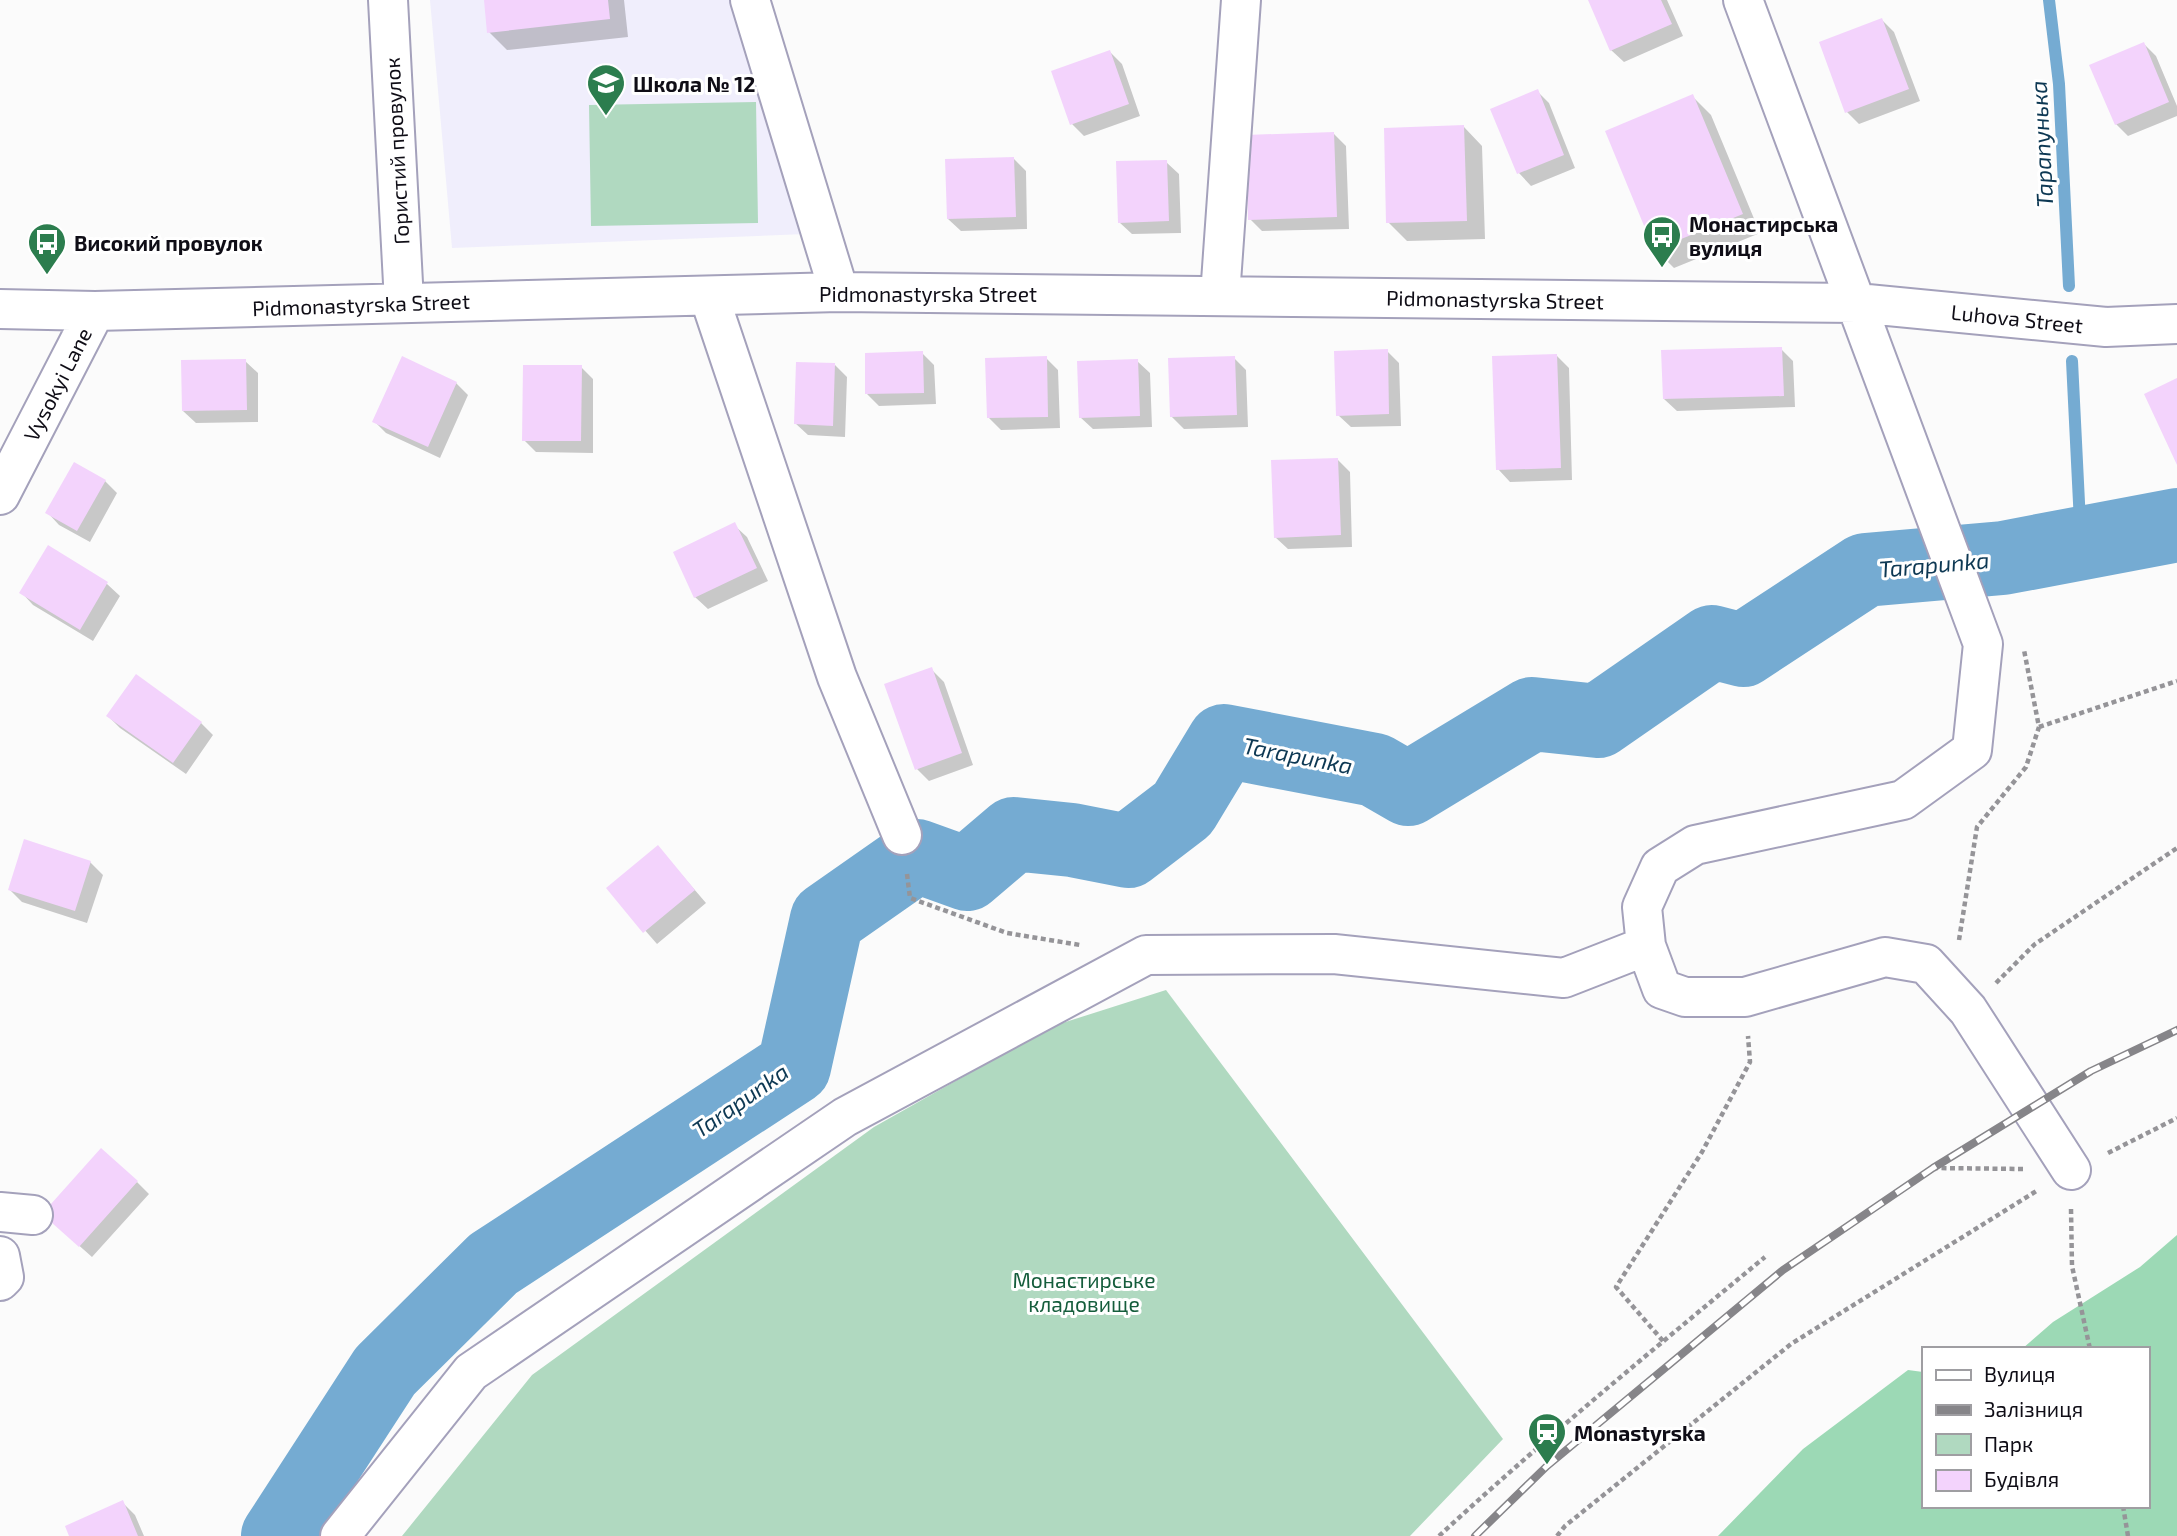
<svg xmlns="http://www.w3.org/2000/svg" width="2177" height="1536" font-family="'Exo 2',sans-serif">
<style>
.built{fill:#f0eefc}
.green{fill:#b0d9c0}
.forest{fill:#9cd9b5}
.shadow{fill:#0003}
.lines{fill:none;stroke-linecap:round;stroke-linejoin:round}
.stream{stroke:#75abd2;stroke-width:12}
.river{stroke:#75abd2;stroke-width:74}
.building{fill:#f3d3fc}
.minor-casing{stroke:#a4a1bb;stroke-width:42}
.path{stroke:#959498;stroke-width:4.5;stroke-dasharray:5 3.5;stroke-linecap:butt}
.minor{stroke:#fff;stroke-width:38}
.rail-casing{stroke:#868589;stroke-width:8}
.rail{stroke:#fff;stroke-width:5;stroke-dasharray:16;stroke-linecap:butt}
.labels{text-anchor:middle;dominant-baseline:central;stroke-width:6;stroke-linejoin:round;paint-order:stroke}
.poi-label{font-size:21px;font-weight:bold;fill:#0f0d16;stroke:#fff;text-anchor:start}
.street-label{font-size:21px;fill:#0f0d16;stroke:#fff}
.park-label{font-size:21px;fill:#155d3c;stroke:#fff}
.water-label{font-size:23px;font-style:italic;fill:#0d3853;stroke:#fff}
</style>
<rect width="100%" height="100%" fill="#fbfbfb"/>
<path class="built" d="M430,0H736L806,234L452,248Z"/>
<path class="green" d="M756,102L758,223L591,226L589,105Z
M1166,990L1503,1439L1410,1536H402L532,1375L874,1127L1053,1026Z"/>
<path class="forest" d="M2177,1235V1536H1718L1803,1449L1908,1370L1923,1372V1506H2147V1349H2022L2053,1322L2140,1267Z"/>
<path class="shadow" d="M485,0H624L628,37L507,50L489,32Z
M1590,0H1667L1683,36L1624,62L1611,50Z
M1882,20L1894,32L1920,101L1859,124L1847,112Z
M2144,44L2156,56L2177,106V116L2128,136L2116,124Z
M1110,52L1122,64L1140,116L1084,136L1072,124Z
M1537,91L1549,103L1575,168L1531,186L1519,173L1493,110Z
M1692,96L1711,115L1760,233L1674,268L1655,249Z
M1464,127L1482,146L1485,239L1407,241L1388,222Z
M1334,134L1346,146L1349,229L1262,231L1250,219Z
M1014,159L1026,171L1027,229L961,231L948,219Z
M1166,162L1179,174L1181,233L1132,234L1119,222Z
M1781,349L1793,361L1795,407L1677,411L1664,399Z
M1387,351L1399,363L1401,426L1351,427L1338,415Z
M922,353L934,365L936,404L879,406L867,394Z
M1557,356L1569,368L1572,480L1510,482L1498,469Z
M1046,358L1058,370L1060,428L1001,430L989,418Z
M1234,358L1246,370L1248,427L1184,429L1171,416Z
M245,361L258,373V422L196,423L183,411Z
M1137,361L1150,373L1152,427L1093,429L1080,417Z
M835,365L847,377L845,437L808,435L795,423Z
M581,367L593,379V453L536,452L524,440Z
M456,383L468,395L440,458L386,433L374,421Z
M1337,459L1350,472L1352,547L1288,549L1275,537Z
M105,481L117,493L90,542L59,525L47,512Z
M734,525L747,537L768,581L708,609L695,597Z
M48,548L107,584L120,596L93,641L33,605L21,592Z
M931,669L944,682L973,765L929,781L917,769Z
M108,716L201,723L213,735L186,774L120,728Z
M658,847L706,903L657,944L608,888Z
M90,862L103,875L87,923L22,902L10,890Z
M137,1182L149,1194L92,1257L57,1226Z
M122,1502L135,1515L144,1536H71Z"/>
<g class="lines">
<path class="stream" d="M2049,0L2059,84L2069,286
M2072,361L2081,543"/>
<path class="river" d="M278,1536L385,1371L493,1264L794,1067L827,919L917,856L967,874L1014,834L1072,840L1128,851L1183,809L1224,741L1375,770L1408,789L1532,714L1598,721L1712,642L1743,650L1865,570L2003,558L2177,525"/>
</g>
<path class="building" d="M484,0H608L610,19L487,33Z
M1588,0H1661L1672,24L1610,51Z
M1882,18L1909,89L1845,113L1819,42Z
M2144,42L2169,102L2115,125L2089,65Z
M1110,50L1129,104L1070,125L1051,71Z
M1538,89L1564,155L1517,174L1490,109Z
M1693,94L1743,214L1654,250L1605,131Z
M1464,125L1467,221L1386,223L1384,128Z
M1334,132L1337,217L1248,220L1246,135Z
M1014,157L1016,217L947,219L945,159Z
M1167,160L1169,221L1118,223L1116,161Z
M1782,347L1784,396L1663,399L1661,350Z
M1388,349L1389,414L1336,416L1334,351Z
M923,351L924,393L865,394V353Z
M1557,354L1561,468L1496,470L1492,356Z
M402,356L457,382L428,447L372,422Z
M1047,356L1048,417L987,418L985,358Z
M1235,356L1237,415L1170,417L1168,358Z
M246,359L247,410L182,411L181,360Z
M1138,359L1140,416L1079,418L1077,361Z
M796,362L835,363L833,426L794,424Z
M523,365H582L581,441H522Z
M2177,378V465L2144,394Z
M1338,458L1341,535L1274,538L1271,460Z
M74,462L106,480L77,531L45,513Z
M735,522L757,568L694,598L673,552Z
M48,545L108,582L80,630L19,593Z
M932,667L962,753L915,770L884,684Z
M136,674L202,722L173,763L106,716Z
M24,839L91,861L75,911L8,890Z
M658,845L695,890L643,933L606,888Z
M101,1148L138,1181L79,1247L42,1214Z
M123,1500L138,1536H69L65,1526Z"/>
<g class="lines">
<defs>
<path id="minor" d="M388,0L404,302
M750,0L839,292
M1743,0L1983,644L1972,750L1903,800L1695,845L1660,867L1642,907L1646,946L1662,989L1685,997H1745L1885,957L1926,964L1968,1010L2071,1170
M709,296L837,677L902,835
M1220,296L1241,0
M0,309L95,311L839,292L1857,303L2106,327L2177,324
M0,495L95,311
M0,1212L33,1215
M0,1256L4,1277L0,1281
M340,1536L471,1372L845,1117L1146,955L1334,954L1564,978L1646,946"/>
</defs>
<use href="#minor" class="minor-casing"/>
<path class="path" d="M2039,727L2177,681
M907,874L910,898L1007,933L1080,945
M1959,940L1977,827L2026,767L2039,727L2024,650
M1996,983L2035,944L2177,848
M2108,1153L2177,1118
M1933,1168L2025,1169
M2071,1209L2072,1266L2090,1349
M1663,1341L1616,1287L1702,1152L1750,1062L1748,1036
M2123,1506L2128,1536
M1439,1536C1544,1439 1655,1348 1765,1257
M1557,1536L1565,1526L1791,1344L2038,1190"/>
<use href="#minor" class="minor"/>
<defs>
<path id="rail" d="M1475,1536L1547,1466L1783,1270L1933,1168L2091,1071L2177,1030"/>
</defs>
<use href="#rail" class="rail-casing"/>
<use href="#rail" class="rail"/>
</g>
<defs>
<symbol id="school-pin" viewBox="-11 -11 22 30"><path d="M0 17L-7.5 6A9.5 9.5 0 1 1 7.5 6Z" fill="#2c7d4e" stroke="#fff"/><path d="M0-5L7-2L0 1L-7-2ZM-4 1L0 2.5L4 1V4Q0 6-4 4Z" fill="#fff"/></symbol>
<symbol id="bus-pin" viewBox="-11 -11 22 30"><path d="M0 17L-7.5 6A9.5 9.5 0 1 1 7.5 6Z" fill="#2c7d4e" stroke="#fff"/><path d="M-5-6H5V4H4V6H2V4H-2V6H-4V4H-5ZM-3.5-4V0h7V-4ZM-3.5 1.2v1.5H-2V1.2ZM2 1.2v1.5H3.5V1.2Z" fill="#fff"/></symbol>
<symbol id="station-pin" viewBox="-11 -11 22 30"><path d="M0 17L-7.5 6A9.5 9.5 0 1 1 7.5 6Z" fill="#2c7d4e" stroke="#fff"/><path d="M-3-6H3Q5-6 5-4V2Q5 4 3 4L4.5 6H3L1.5 4h-3L-3 6H-4.5L-3 4Q-5 4-5 2V-4Q-5-6-3-6ZM-3.5-4v3h7v-3ZM-3.5 1v1.5H-2V1ZM2 1v1.5H3.5V1Z" fill="#fff"/></symbol>
</defs>
<g fill-rule="evenodd">
<use href="#school-pin" x="584" y="61" width="44" height="60"/>
<use href="#bus-pin" x="1640" y="213" width="44" height="60"/>
<use href="#bus-pin" x="25" y="220" width="44" height="60"/>
<use href="#station-pin" x="1525" y="1410" width="44" height="60"/>
</g>
<g class="labels">
<g class="poi-label">
<text x="633" y="83">Школа № 12</text>
<text x="1689" y="223">Монастирська<tspan x="1689" dy="24">вулиця</tspan></text>
<text x="74" y="242">Високий провулок</text>
<text x="1574" y="1432">Monastyrska</text>
</g>
<g class="street-label">
<text transform="translate(396 151) rotate(-93)">Гористий провулок</text>
<text x="928" y="293">Pidmonastyrska Street</text>
<text transform="translate(1495 299) rotate(1)">Pidmonastyrska Street</text>
<text transform="translate(361 304) rotate(-2)">Pidmonastyrska Street</text>
<text transform="translate(2017 318) rotate(6)">Luhova Street</text>
<text transform="translate(57 384) rotate(-63)">Vysokyi Lane</text>
</g>
<g class="park-label">
<text x="1084" y="1279">Монастирське<tspan x="1084" dy="24">кладовище</tspan></text>
</g>
<g class="water-label">
<text transform="translate(2041 144) rotate(-93)">Тарапунька</text>
<text transform="translate(1934 564) rotate(-5)">Tarapunka</text>
<text transform="translate(1298 755) rotate(11)">Tarapunka</text>
<text transform="translate(740 1100) rotate(-35)">Tarapunka</text>
</g>
</g>
<rect x="1922" y="1347" width="228" height="161" fill="#ffffff" stroke="#9f9ea2" stroke-width="2"/>
<rect x="1936" y="1370" width="35" height="10" fill="#ffffff" stroke="#9f9ea2" stroke-width="2"/>
<text x="1984" y="1382" font-size="21" fill="#0f0d16">Вулиця</text>
<rect x="1936" y="1405" width="35" height="10" fill="#868589" stroke="#9f9ea2" stroke-width="2"/>
<text x="1984" y="1417" font-size="21" fill="#0f0d16">Залізниця</text>
<rect x="1936" y="1434" width="35" height="21" fill="#b0d9c0" stroke="#9f9ea2" stroke-width="2"/>
<text x="1984" y="1452" font-size="21" fill="#0f0d16">Парк</text>
<rect x="1936" y="1470" width="35" height="21" fill="#f3d3fc" stroke="#9f9ea2" stroke-width="2"/>
<text x="1984" y="1487" font-size="21" fill="#0f0d16">Будівля</text>
</svg>
